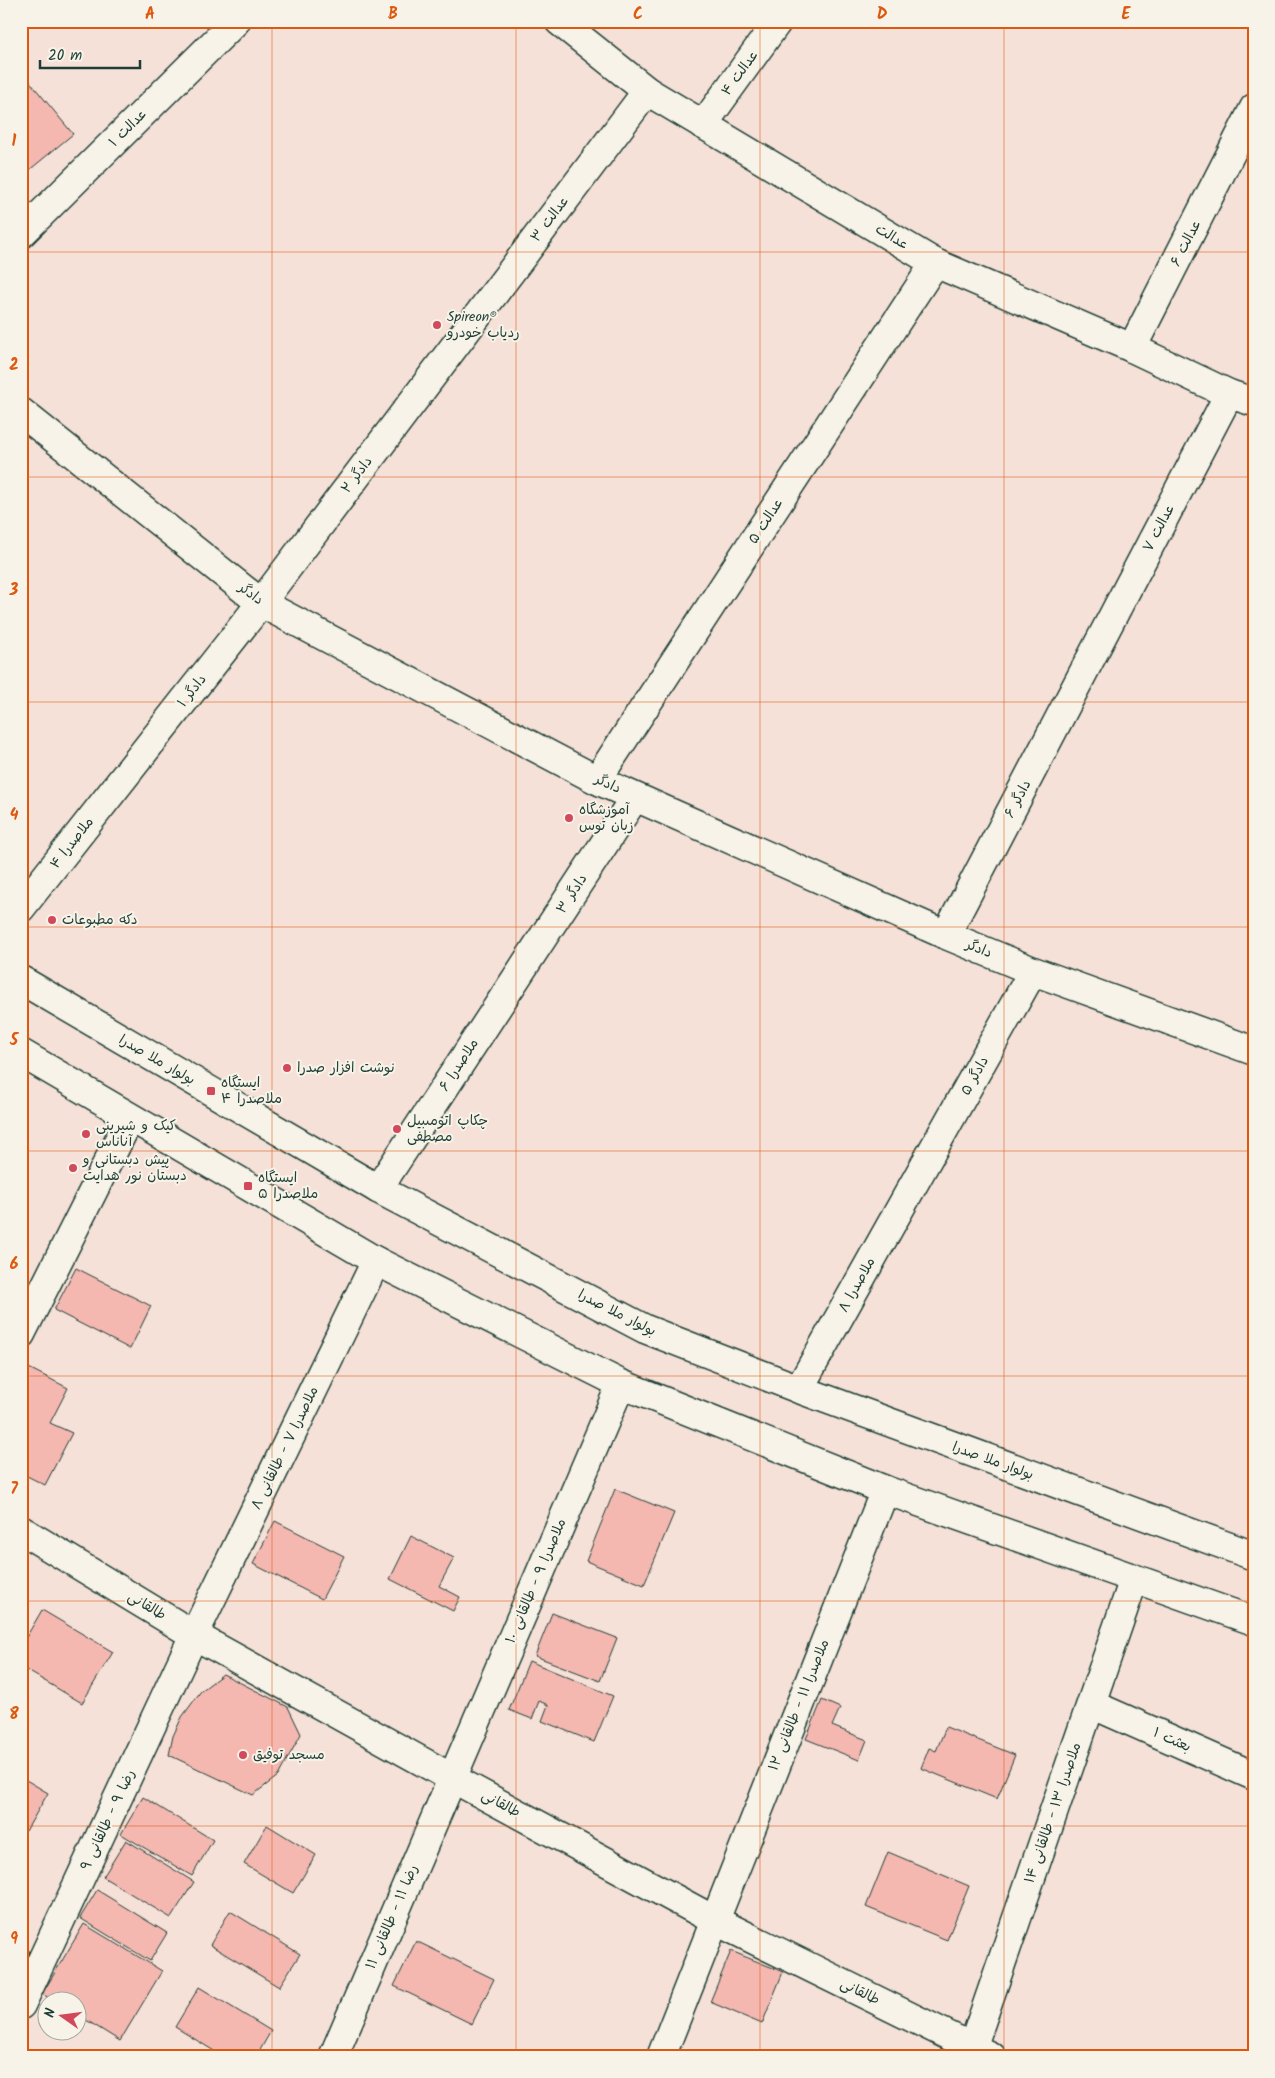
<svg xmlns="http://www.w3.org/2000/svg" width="1275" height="2078" font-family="Kalam,'Playpen Sans Arabic',sans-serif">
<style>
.building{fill:#f4b8b1;stroke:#1f3d34}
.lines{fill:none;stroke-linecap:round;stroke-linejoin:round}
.minor-casing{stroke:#1f3d34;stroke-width:31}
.tertiary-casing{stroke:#1f3d34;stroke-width:31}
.secondary-casing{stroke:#1f3d34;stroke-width:31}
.minor{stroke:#f7f3e8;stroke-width:28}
.tertiary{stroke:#f7f3e8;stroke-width:28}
.secondary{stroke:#f7f3e8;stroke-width:28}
.grid{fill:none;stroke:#de580e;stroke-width:1;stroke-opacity:0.55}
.poi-dot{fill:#d1495b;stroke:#f7f3e8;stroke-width:2}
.labels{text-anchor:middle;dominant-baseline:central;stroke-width:4;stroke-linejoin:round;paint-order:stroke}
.street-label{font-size:14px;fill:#1f3d34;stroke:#f7f3e8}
.poi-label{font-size:14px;fill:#1f3d34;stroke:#f7f3e8;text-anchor:start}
.neatline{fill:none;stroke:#de580e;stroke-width:2}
.grid-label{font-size:16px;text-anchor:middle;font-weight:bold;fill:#de580e}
</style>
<rect width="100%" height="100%" fill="#f6e1d8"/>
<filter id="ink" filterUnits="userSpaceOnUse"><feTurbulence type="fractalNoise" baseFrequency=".02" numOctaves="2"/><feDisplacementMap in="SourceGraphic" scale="10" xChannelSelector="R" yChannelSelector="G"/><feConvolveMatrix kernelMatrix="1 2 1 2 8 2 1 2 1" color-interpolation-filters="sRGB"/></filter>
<g filter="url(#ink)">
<path class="building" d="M21,71L73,134L21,177Z
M76,1268L151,1306L130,1349L54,1310Z
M21,1364L68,1388L50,1423L72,1433L45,1485L21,1473Z
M615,1489L674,1513L644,1585L586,1561Z
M275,1521L344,1556L322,1599L253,1564Z
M411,1536L454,1558L439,1586L460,1597L453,1611L390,1579Z
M42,1610L113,1652L82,1703L21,1667V1646Z
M552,1613L617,1638L600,1681L535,1656Z
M529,1661L613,1696L594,1742L542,1721L548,1705L539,1701L532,1719L509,1710Z
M223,1674L288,1707L301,1734L278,1776L253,1795L169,1755L173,1736L182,1717L201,1691Z
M822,1700L840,1708L832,1726L867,1740L859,1760L806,1739Z
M946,1727L1015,1755L997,1799L921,1768L929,1748L936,1751Z
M21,1777L48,1793L26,1831L21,1828Z
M143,1797L213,1840L192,1876L121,1834Z
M267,1825L316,1855L293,1893L244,1864Z
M126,1840L194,1882L171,1918L103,1877Z
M888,1852L969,1886L947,1940L866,1907Z
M97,1890L167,1933L150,1961L80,1918Z
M230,1911L300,1954L279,1987L210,1945Z
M84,1924L162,1971L120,2041L78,2015V2000H53L42,1994Z
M416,1941L494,1979L472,2024L394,1986Z
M731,1951L783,1972L762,2024L710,2002Z
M199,1987L271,2031L256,2057H224L175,2027Z
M691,2051L704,2057H688Z"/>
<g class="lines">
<defs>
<path id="minor" d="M703,125L778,21
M21,234L236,21
M1132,348L1254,108
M21,412L261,603L597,780L946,935L1033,971L1254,1051
M597,780L935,263
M21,908L261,603L647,91
M946,935L1229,394
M378,1189L635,797
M21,1334L130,1118
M799,1389L1033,971
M1091,1704L1254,1776
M21,2005L194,1635L376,1261
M333,2057L621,1384
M661,2057L885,1490
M969,2057L1134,1579"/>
<path id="tertiary" d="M559,21L647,91L935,263L1132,348L1229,394L1254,402
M21,1530L194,1635L452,1778L714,1920L992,2057"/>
<path id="secondary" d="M21,980L378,1189L645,1329L799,1389L1254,1556
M21,1053L376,1261L621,1384L885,1490L1254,1621"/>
</defs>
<use href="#minor" class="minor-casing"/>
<use href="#tertiary" class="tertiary-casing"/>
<use href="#secondary" class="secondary-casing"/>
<use href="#minor" class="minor"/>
<use href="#tertiary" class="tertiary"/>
<use href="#secondary" class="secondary"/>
</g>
</g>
<path class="grid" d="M272,21V2057M516,21V2057M760,21V2057M1004,21V2057M21,252H1254M21,477H1254M21,702H1254M21,927H1254M21,1151H1254M21,1376H1254M21,1601H1254M21,1826H1254"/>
<g class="poi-dot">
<circle cx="437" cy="325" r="5"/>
<circle cx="569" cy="818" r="5"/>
<circle cx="52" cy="920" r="5"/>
<circle cx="287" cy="1068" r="5"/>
<rect x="206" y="1086" width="10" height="10" rx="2.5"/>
<circle cx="397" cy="1129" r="5"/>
<circle cx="86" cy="1134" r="5"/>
<circle cx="73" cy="1168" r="5"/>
<rect x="243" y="1181" width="10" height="10" rx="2.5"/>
<circle cx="243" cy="1755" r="5"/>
</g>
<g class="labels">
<g class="street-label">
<text transform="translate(740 73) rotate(-54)">عدالت ۴</text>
<text transform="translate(128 128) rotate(-45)">عدالت ۱</text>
<text transform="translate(550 219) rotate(-53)">عدالت ۳</text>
<text transform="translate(892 237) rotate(31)">عدالت</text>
<text transform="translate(1186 243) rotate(-63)">عدالت ۶</text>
<text transform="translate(357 475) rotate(-53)">دادگر ۲</text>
<text transform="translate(766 521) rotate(-57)">عدالت ۵</text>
<text transform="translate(1159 528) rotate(-62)">عدالت ۷</text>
<text transform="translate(251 594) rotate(37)">دادگر</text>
<text transform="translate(192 691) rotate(-52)">دادگر ۱</text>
<text transform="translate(608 784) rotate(25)">دادگر</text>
<text transform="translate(1018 799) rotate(-62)">دادگر ۶</text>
<text transform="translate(72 843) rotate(-52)">ملاصدرا ۴</text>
<text transform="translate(572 894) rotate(-57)">دادگر ۳</text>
<text transform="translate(979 949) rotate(22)">دادگر</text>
<text transform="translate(157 1060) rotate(30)">بولوار ملا صدرا</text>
<text transform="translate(459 1065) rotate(-57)">ملاصدرا ۶</text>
<text transform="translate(975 1076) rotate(-61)">دادگر ۵</text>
<text transform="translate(857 1285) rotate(-61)">ملاصدرا ۸</text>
<text transform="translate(617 1313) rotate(27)">بولوار ملا صدرا</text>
<text transform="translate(285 1448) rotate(-64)">ملاصدرا ۷ - طالقانی ۸</text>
<text transform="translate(993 1461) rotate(20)">بولوار ملا صدرا</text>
<text transform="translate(536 1581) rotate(-67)">ملاصدرا ۹ - طالقانی ۱۰</text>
<text transform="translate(147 1606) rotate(31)">طالقانی</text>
<text transform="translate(799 1705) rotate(-68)">ملاصدرا ۱۱ - طالقانی ۱۲</text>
<text transform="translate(1172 1740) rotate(24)">بعثت ۱</text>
<text transform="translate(501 1804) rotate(28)">طالقانی</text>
<text transform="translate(1053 1813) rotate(-71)">ملاصدرا ۱۳ - طالقانی ۱۴</text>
<text transform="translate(108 1820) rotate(-65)">رضا ۹ - طالقانی ۹</text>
<text transform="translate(392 1917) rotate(-67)">رضا ۱۱ - طالقانی ۱۱</text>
<text transform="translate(860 1992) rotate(26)">طالقانی</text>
</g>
<g class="poi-label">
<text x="447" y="317">Spireon®<tspan x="447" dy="16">ردیاب خودرو</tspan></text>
<text x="579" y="810">آموزشگاه<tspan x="579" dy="16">زبان توس</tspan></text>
<text x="62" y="920">دکه مطبوعات</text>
<text x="297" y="1068">نوشت افزار صدرا</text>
<text x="221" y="1083">ایستگاه<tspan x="221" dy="16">ملاصدرا ۴</tspan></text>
<text x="407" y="1121">چکاپ اتومىبیل<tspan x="407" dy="16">مصطفی</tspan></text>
<text x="96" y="1126">کیک و شیرینی<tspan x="96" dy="16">آناناس</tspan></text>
<text x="83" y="1160">پیش دبستانی و<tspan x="83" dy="16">دبستان نور هدایت</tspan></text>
<text x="258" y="1178">ایستگاه<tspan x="258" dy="16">ملاصدرا ۵</tspan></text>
<text x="253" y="1755">مسجد توفیق</text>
</g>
</g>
<rect width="1275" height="2078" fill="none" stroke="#f7f3e8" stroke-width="55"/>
<g transform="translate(62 2016) rotate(284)"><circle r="24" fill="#f7f3e8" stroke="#a1aaa0"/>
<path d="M0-4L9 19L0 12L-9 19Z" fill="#d1495b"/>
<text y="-8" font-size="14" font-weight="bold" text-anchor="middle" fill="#1f3d34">N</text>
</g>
<path d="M40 60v8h100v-8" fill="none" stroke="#1f3d34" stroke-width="2.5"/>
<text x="48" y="60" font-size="15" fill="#1f3d34" stroke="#f7f3e8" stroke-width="4" paint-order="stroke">20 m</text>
<rect x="28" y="28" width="1220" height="2022" class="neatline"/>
<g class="grid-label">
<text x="150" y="19">A</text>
<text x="393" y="19">B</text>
<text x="638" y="19">C</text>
<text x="882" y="19">D</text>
<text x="1126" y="19">E</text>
<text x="14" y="146">1</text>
<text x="14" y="370">2</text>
<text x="14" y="595">3</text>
<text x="14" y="820">4</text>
<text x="14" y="1045">5</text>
<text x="14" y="1269">6</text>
<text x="14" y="1494">7</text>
<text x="14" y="1719">8</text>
<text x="14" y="1944">9</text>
</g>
</svg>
